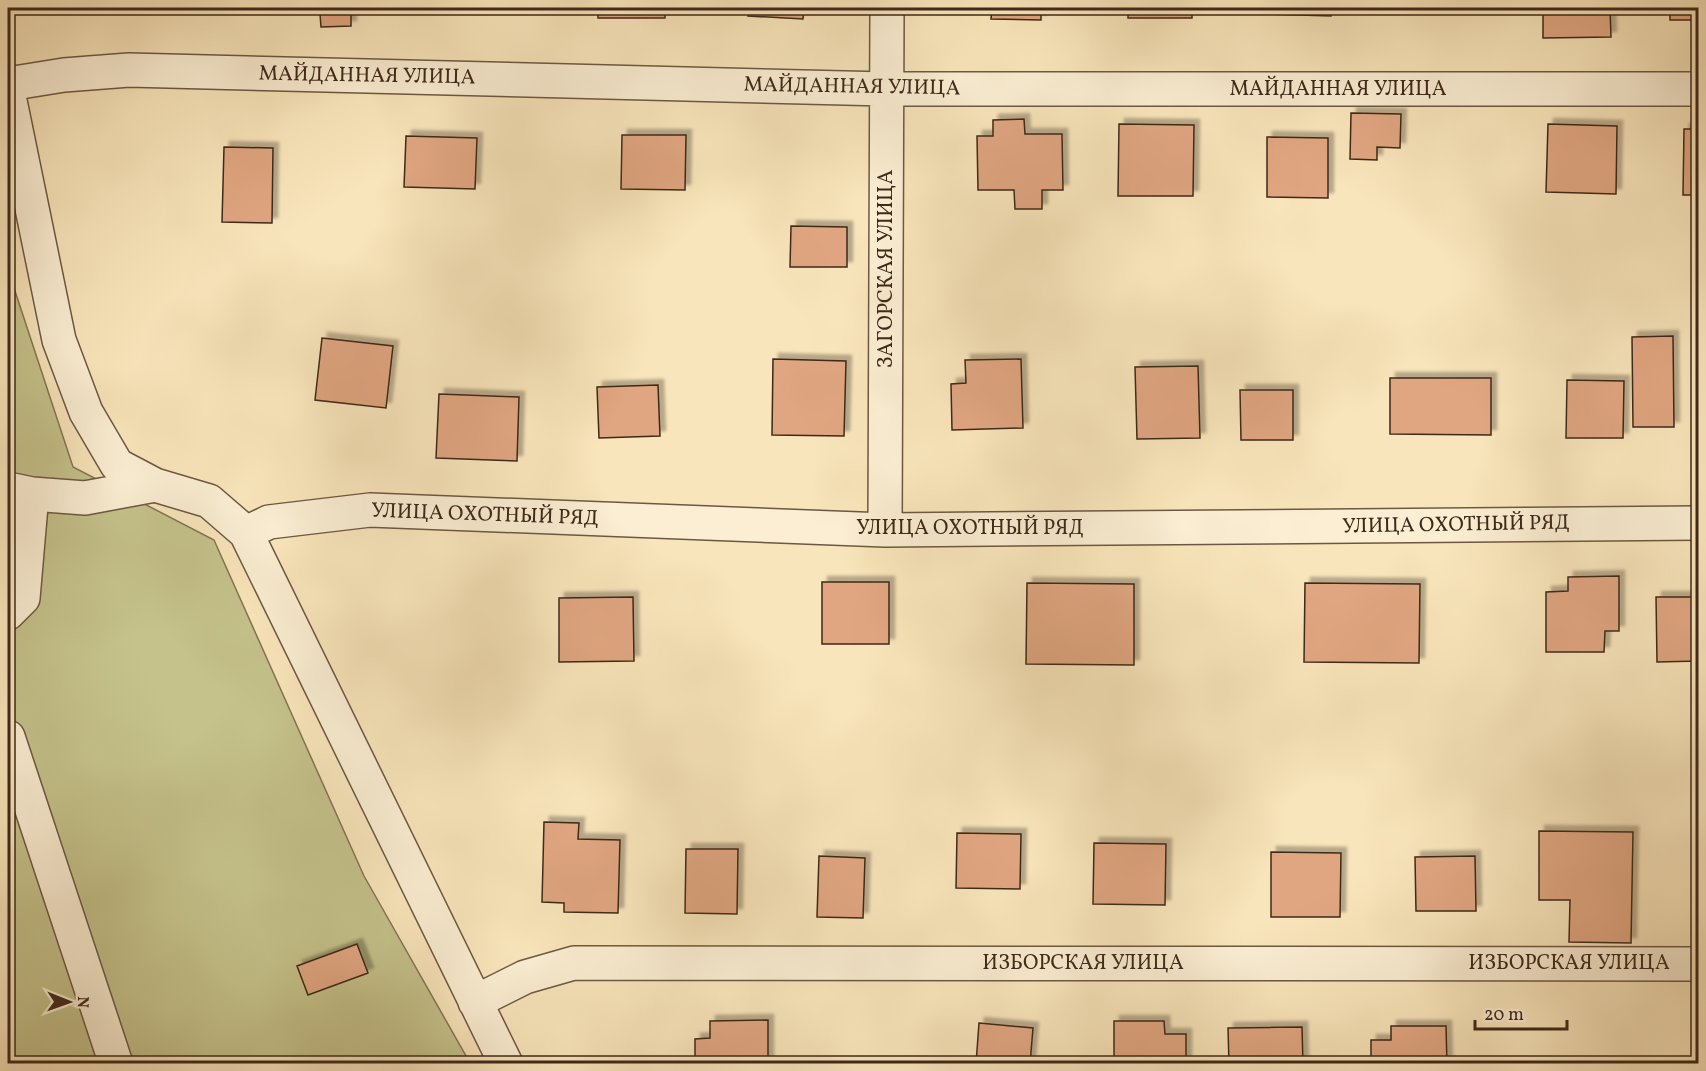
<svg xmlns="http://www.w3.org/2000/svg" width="1706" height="1071" font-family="Vollkorn,serif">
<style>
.green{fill:#c5c28b;stroke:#817652;stroke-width:1.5}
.building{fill:#e0a681;stroke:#3d2919;stroke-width:1.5;filter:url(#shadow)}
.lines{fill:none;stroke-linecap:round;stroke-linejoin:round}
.minor-casing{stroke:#6c5842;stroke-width:36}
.minor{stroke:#fbeed3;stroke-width:33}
.labels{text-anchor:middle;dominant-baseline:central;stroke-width:4.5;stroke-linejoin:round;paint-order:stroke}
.street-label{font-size:21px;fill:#3d2919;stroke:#fbeed3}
</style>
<defs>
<filter id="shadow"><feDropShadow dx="5.5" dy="-5.5" stdDeviation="1.5" flood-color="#0004"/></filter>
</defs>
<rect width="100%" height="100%" fill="#f9e5bb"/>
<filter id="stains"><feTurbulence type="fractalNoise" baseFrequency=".00333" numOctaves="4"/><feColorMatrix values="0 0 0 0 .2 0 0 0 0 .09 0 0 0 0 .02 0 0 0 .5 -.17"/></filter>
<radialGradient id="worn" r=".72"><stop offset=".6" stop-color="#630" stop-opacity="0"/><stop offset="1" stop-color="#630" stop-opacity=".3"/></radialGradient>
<path class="green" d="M8,254L14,288L73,467L214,540L364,876L470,1063H8Z"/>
<path class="building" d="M152,8H205V13H152Z
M305,8H379V11L351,12V26L321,27L320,14H305Z
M495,8H539V13H495Z
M598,8H665V18H598Z
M749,8H804L803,19L748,16Z
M992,8H1041V20L991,19Z
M1128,8H1192V18H1128Z
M1267,8H1331V16L1266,14Z
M1414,8H1471V14L1414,13Z
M1543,8H1610L1611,37L1543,38Z
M1670,8H1698V20H1670Z
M1351,113L1401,114L1400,148L1377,147V160L1350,159Z
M1024,119L1025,134H1062L1063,190H1042V209H1015L1014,190H978L977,136H993V120Z
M1119,124L1194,125L1193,196H1118Z
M1548,124L1617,126L1616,194L1546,192Z
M1684,129H1698V195H1683Z
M622,135H686L685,190L621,189Z
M406,136L477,138L475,189L404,187Z
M1267,137L1328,138V198L1267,197Z
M224,147L273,148L272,223L222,222Z
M791,226L847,227V267H790Z
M1673,336L1674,427H1633L1632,337Z
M322,338L393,346L386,408L315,400Z
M773,359L846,361L844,436L772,435Z
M1021,359L1023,428L952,430L951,384L966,383L965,360Z
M1198,366L1200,438L1137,439L1135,367Z
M1390,378H1491V435L1390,434Z
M1567,380L1624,381L1623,438H1566Z
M658,385L660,436L599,438L597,387Z
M1240,390H1293V440H1241Z
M439,394L519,397L517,461L436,458Z
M1619,576V631H1605L1604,652H1546V592L1568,591V577Z
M822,582H889V644H822Z
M1027,583L1134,584V665L1026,664Z
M1305,583L1420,584L1419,663L1304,662Z
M633,597L634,661L559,662V598Z
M1656,597H1698V661L1657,662Z
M544,822L579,823L578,839L620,840L618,913L564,912V903L542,902Z
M1539,831L1633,832L1631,943L1569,942L1570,900H1539Z
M957,833L1021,834L1020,889L956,888Z
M1094,843L1166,844L1165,905L1093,904Z
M686,849H738L737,914L685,913Z
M1271,852L1341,853L1340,917H1271Z
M819,856L865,858L863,918L817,917Z
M1475,856L1476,911H1416L1415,857Z
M357,944L368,973L308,995L297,966Z
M768,1020V1064H695V1039L710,1038V1021Z
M1114,1021H1164L1165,1034H1186V1064H1114Z
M979,1023L1033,1028L1030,1064H976Z
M1391,1026H1446L1447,1064H1371V1040H1391Z
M1302,1027L1303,1064H1229L1228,1028Z"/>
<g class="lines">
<defs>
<path id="minor" d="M8,84L64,75L129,70L886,89H1698
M8,91L59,340L86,412L117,465L155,485L209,501L246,533L506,1064
M8,489L32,494L85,498L155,485
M885,530L887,8
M246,533L269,522L370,510L885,530L1698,523
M8,613L23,598L32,494
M8,737L116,1064
M475,1002L525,977L574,963L1698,964"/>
</defs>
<use href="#minor" class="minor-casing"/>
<use href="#minor" class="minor"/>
</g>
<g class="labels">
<g class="street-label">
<text transform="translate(367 76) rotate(1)">МАЙДАННАЯ УЛИЦА</text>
<text transform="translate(852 87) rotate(1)">МАЙДАННАЯ УЛИЦА</text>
<text x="1338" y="89">МАЙДАННАЯ УЛИЦА</text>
<text transform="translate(886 269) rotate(-90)">ЗАГОРСКАЯ УЛИЦА</text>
<text transform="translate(485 515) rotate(2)">УЛИЦА ОХОТНЫЙ РЯД</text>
<text transform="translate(1456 525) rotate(-1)">УЛИЦА ОХОТНЫЙ РЯД</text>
<text x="970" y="528">УЛИЦА ОХОТНЫЙ РЯД</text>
<text x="1083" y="963">ИЗБОРСКАЯ УЛИЦА</text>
<text x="1569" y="963">ИЗБОРСКАЯ УЛИЦА</text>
</g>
</g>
<rect width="1706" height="1071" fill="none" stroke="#f9e5bb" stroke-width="30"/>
<rect x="9" y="9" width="1688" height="1053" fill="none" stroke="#3d2919" stroke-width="3"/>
<rect x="15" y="15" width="1676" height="1041" fill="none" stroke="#3d2919" stroke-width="1.5"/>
<g transform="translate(69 1002) rotate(91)" stroke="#fbeed3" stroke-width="4.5" paint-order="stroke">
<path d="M0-4.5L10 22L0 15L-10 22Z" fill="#3d2919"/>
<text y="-9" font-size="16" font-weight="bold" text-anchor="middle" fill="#3d2919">N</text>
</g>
<path d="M1475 1020v9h92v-9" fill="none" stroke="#3d2919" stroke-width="3"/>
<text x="1484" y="1020" font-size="18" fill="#3d2919" stroke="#fbeed3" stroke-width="4.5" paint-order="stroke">20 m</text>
<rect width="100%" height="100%" filter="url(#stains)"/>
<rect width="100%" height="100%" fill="url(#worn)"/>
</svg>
